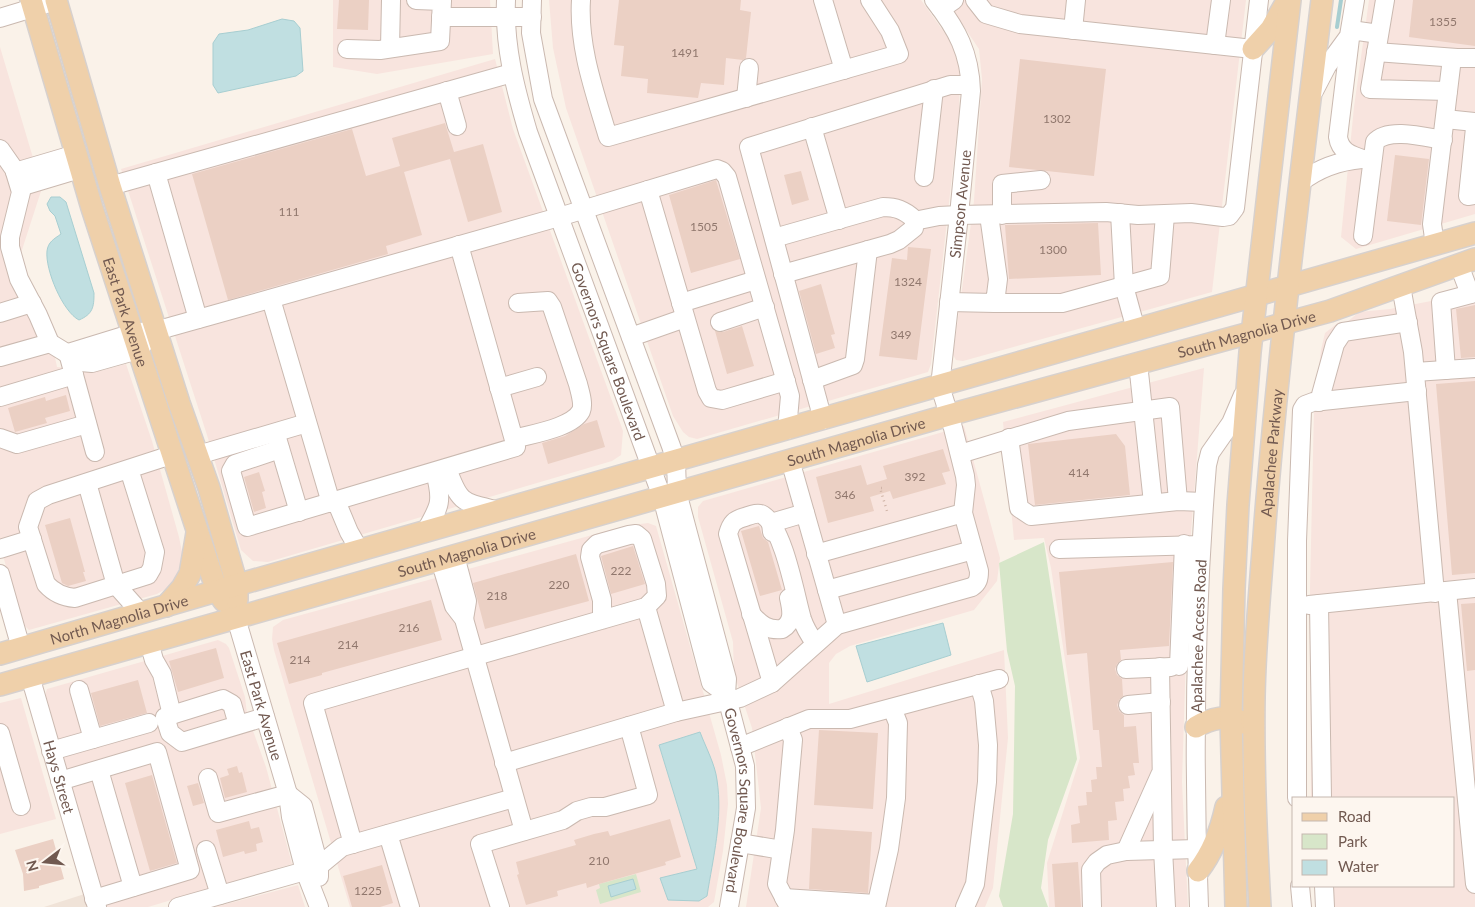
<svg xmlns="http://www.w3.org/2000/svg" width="1475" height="907" font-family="Lato,sans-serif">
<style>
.residential{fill:#f0e3d8}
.commercial{fill:#f8e4de}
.green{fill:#d7e6c9}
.water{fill:#c0dfe1;stroke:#a7ced1}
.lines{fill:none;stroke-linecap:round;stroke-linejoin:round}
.stream{stroke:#a7ced1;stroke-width:4}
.building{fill:#ebd0c4}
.minor-casing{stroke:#cab9b0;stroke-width:20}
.major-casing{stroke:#d7d1ce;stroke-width:24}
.path{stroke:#d0b4a7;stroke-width:2.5;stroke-dasharray:1 4;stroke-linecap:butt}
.minor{stroke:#fff;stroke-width:18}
.major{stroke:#efd0aa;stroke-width:21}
.labels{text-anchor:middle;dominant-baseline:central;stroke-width:5;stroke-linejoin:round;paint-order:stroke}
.number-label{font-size:12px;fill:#90776d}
.street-label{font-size:15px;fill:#715950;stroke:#fdf6ef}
</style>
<rect width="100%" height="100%" fill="#faf2e9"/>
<path class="residential" d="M97,890L103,907H44Z"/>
<path class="commercial" d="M333,0H490L493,54L377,74L333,67Z
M549,0H921L949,39L958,60L960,75L959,113L931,364L928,372L697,439L689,437L683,432L673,416L566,108L553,48Z
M946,0H1246L1212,292L963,361L956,360L953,355L974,201L982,79L979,49Z
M1369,0H1475V214L1356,249L1341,237L1354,107Z
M0,47L42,188L20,256L29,284L45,310L57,367L100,371L126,364L152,441L179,537L183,557L177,574L169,587L157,594L29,630L22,623L0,545Z
M495,59L513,129L623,431L621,455L612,461L268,562L253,561L241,550L207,435L121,169Z
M1475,283V907H1316L1315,886H1454V798H1311L1310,588L1314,410L1321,350L1325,333L1338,323H1346L1359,312L1390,309L1431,301L1436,294Z
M1204,368L1189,558L1182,782L1188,907H1049L1047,863L1080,758L1051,568L1044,538L1014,540L1003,422Z
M964,426L1000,558L997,581L974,610L850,646L836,654L829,663V704L1004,650L1008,738L993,888L985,907H746L761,808L752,728L734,674L733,642L698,517V507L703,501Z
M648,523L656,526L721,755L727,785L728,804L723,851L714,902L708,907H350L274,650L272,639L273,627L283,620L625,526Z
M218,640L226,644L229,648L245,697L247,714L266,767L292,864L148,907H102L45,699L46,692L47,689Z
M21,698L56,819L0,834V703Z
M298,885L305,907H215Z"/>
<path class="green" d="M1044,542L1077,759L1048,840L1041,888L1048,907H1003L999,896L1013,814L1015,686L1007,651L999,563Z
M636,874L641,892L600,904L596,890L600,888L599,884Z"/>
<path class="water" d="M282,19L294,21L300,28L303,71L296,76L218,93L213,85V43L219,34L248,30Z
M51,197H60L66,202L94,293C94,307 93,314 79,320C63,312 45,270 47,251C48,242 54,239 61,234L55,216L50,211L47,204Z
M943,623L951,655L867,682L856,646Z
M700,732C706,748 715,764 717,780C723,819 713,858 707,896L699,901L668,900L660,878L697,869L659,745Z
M633,879L636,889L611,897L608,886Z"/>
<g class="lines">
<path class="stream" d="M1337,27L1341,0"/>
</g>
<path class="building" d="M339,0H369L368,30L337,29Z
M619,0H741L740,10L751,12L746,58L743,60L726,58L724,85L701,83L698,98L647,93L648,79L621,76L624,46L614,45Z
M1413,0H1475V46L1409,37Z
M1020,59L1106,69L1094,176L1009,167Z
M445,123L454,152L483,144L502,212L468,222L450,159L404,172L422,235L386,246L388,254L228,300L192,174L352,129L366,176L400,166L392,138Z
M1395,155L1429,159L1421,225L1387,221Z
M801,171L809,200L792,205L784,175Z
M716,180L740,259L691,273L669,195Z
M1098,223L1101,275L1009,279L1005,225Z
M908,247L931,249L917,360L879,356L892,258L907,260Z
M821,284L835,334L831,335L835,348L816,354L799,291Z
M1475,305V357L1461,358L1456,309Z
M742,326L754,366L727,374L715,331L723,332Z
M1475,381V573L1452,575L1436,384Z
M66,395L70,411L45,418L47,423L15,432L8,408L45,397L46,401Z
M597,420L605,447L548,464L542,443L565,436L584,424Z
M1116,434L1125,446L1130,495L1035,505L1028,444Z
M943,449L950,471L942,473L946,484L893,499L890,491L870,497L874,511L828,523L816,477L861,465L867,485L887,479L883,466Z
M259,472L265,491L262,492L266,508L254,512L244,477Z
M70,518L85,572H83L86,581L68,586L62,583L45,525Z
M759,526L763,538L768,542L782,590L760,596L741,531Z
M633,546L645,584L611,594L601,556Z
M576,554L589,601L485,629L473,583Z
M1173,562L1169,646L1120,650L1121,660L1117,664L1115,669L1117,675L1122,679L1123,696L1119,700L1117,705L1119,711L1124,715V727L1136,726L1139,763H1133L1135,775L1128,776L1130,788L1123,789L1124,801L1115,802L1117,820L1108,821L1109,840L1072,843L1071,825L1080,823L1078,806L1087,805L1086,792H1092L1091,780L1097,779L1096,767H1102L1099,730H1093L1087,653L1067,655L1059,572Z
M431,600L442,640L322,673V675L289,684L277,643Z
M1475,603V670L1467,671L1461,604Z
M216,648L224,678L178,692L169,661Z
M138,680L147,713L100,726L91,693Z
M819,730L878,733L873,809L814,805Z
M237,766L239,773L242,772L247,792L225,798L220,778L229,775L227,769Z
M152,775L177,863L150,871L125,783Z
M198,783L204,803L193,806L187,786Z
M670,819L681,857L665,862L666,865L599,884L587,888L586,883L557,891L558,896L526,905L517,875L519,874L516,862L576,845L574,840L594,834L608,831L610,836Z
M249,821L251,829L259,827L263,842L256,844L257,851L245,854L244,851L223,857L216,830Z
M812,828L872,832L868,893L809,889Z
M53,839L64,879L39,886V888L24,891L23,874L15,850Z
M1078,862L1081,907H1055L1052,864Z
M382,865L393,903L380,907H352L343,876Z"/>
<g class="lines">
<defs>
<g id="minor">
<path id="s1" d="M506,0C504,46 515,88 528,132L662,497L711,683L726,694"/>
<path id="s2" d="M532,0L531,33L543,99L671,446L676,461L677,492L727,679L726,694L745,766L746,808L729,907"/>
<path d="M581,0C578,47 595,93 608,137L899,54L890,31L870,0"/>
<path d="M823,0L844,70"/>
<path d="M975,0L986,14L1020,24L1253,49"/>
<path d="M1385,0L1370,89L1448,91"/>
<path d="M941,9L954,0"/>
<path d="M441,17H532"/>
<path d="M0,18L56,1"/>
<path d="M1073,30L1076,0"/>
<path d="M1215,45L1221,0"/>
<path d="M390,48L391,0"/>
<path d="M347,49L380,50L440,41L442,1L416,0"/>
<path d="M1376,52L1457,58H1475"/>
<path d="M447,91L457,126"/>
<path d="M1314,91L1327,66L1349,36L1355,0"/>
<path d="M746,98L749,68"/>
<path d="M1445,119L1475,122"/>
<path d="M812,127L839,220"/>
<path d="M1475,128L1468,196L1475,195"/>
<path d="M0,149L14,169L21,192L10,237V247L19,279L38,315L50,343L81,362L92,363L138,350L147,340"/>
<path d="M1363,159C1350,155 1340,151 1338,137L1351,30L1379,34"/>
<path d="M15,172L76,154"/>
<path d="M156,173L198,319"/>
<path d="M924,177L934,89"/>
<path d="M1301,182C1319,168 1339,161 1362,159"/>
<path d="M110,186L512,73"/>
<path d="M20,187L80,169"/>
<path d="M648,190L707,391L711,398L722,400L786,381"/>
<path d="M1120,213L1124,286L1136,330"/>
<path d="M1002,215V184L1041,180"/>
<path d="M914,221L939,216L959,215L1106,212L1138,215L1191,213L1223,217L1229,216L1235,208L1259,0"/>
<path d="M1363,236L1375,142C1388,127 1425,137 1443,140"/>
<path d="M774,238L883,207C896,207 904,210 914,219V228L899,240L890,244L783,274"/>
<path d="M1435,245L1432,224L1452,58"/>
<path d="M1459,265L1470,294"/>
<path d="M1401,286L1413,352L1435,593"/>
<path d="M271,299L331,503"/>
<path d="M949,302L995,303L998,279L989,215"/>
<path d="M681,303L756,280"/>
<path d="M995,303H1062L1160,276L1165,215"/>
<path d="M0,313L32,303"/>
<path d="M720,322L765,307"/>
<path d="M631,337L685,318"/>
<path d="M68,353L133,333L159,330L234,309L559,217L717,169L722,171L727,177L790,396L787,430"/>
<path d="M68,353L95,452"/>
<path d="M0,357L50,343"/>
<path d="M1138,363L1153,503"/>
<path d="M1446,370L1441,302L1475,293"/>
<path d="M1415,372L1475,368"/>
<path d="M812,380L853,365L855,359L868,250"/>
<path d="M499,388L537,377"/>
<path d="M0,397L74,375"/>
<path d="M1319,402L1335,344L1343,332L1408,322"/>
<path d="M823,420L749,147L950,85H970"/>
<path d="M0,438L17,444L87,424"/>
<path d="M277,438L299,512"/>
<path d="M1009,438L1019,508L1031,516L1178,501L1204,502"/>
<path d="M514,439C531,434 572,428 581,411C584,404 580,392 578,384L552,307L548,301L518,303"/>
<path d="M280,449L235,464L231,471L247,527L516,447L459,245"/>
<path d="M960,454L1068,421L1170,407L1178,501"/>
<path d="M198,455L307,423"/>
<path d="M790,460L837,625"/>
<path d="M447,468C460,505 463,502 500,511"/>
<path d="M129,469L155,552L152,568L148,575L75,598C63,597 54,593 46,584L28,527L37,501L48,495L159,459L172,455"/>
<path d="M87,483L116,585L141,613"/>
<path d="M336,501L349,532L360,551"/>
<path d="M425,532C440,506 443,502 435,472"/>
<path d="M772,532L771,523L805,513"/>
<path d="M0,549L32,539"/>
<path d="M1059,549L1201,545"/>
<path d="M816,554L963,513"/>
<path d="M455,556L467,601L464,619"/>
<path d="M440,560L454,606L464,619L524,831"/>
<path d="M0,574L21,648"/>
<path d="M827,590L973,550"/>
<path d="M1447,591L1475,884"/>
<path d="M1319,604L1322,798"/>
<path d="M1309,605L1475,588"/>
<path d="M646,607L676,712"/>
<path d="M751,614C760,624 768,631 782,629C794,622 792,611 789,598"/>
<path id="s3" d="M236,618L288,794L291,817L305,871L319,907"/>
<path d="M149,642L154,660L162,674L172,715"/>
<path d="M1179,666L1184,544"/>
<path d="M1160,667L1163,849L1166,907"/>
<path d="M1126,669L1171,667"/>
<path id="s4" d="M30,676L97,907"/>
<path d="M772,683L728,534C731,523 734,520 745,517C751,515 758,512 763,515C784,529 795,595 802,619C805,628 810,636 815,643"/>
<path d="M79,690L93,739"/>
<path d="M1128,705L1161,702"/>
<path d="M238,725L232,704L223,699L165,717L170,733L182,742L265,717"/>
<path d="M788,727L793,740L785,830L777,884L789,907"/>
<path d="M0,733L21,806"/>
<path d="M740,747L809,719H850L999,679"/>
<path d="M51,751L149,723"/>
<path id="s5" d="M504,763L676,712L740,698L772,683L837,625L972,587C978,583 979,579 979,571L963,513L966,485L965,476L953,428L940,386L959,215L971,91C970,53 957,29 934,0"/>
<path d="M99,770L133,887"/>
<path d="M208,778L218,813L288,794"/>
<path d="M60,781L157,752L190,870L94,899"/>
<path d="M288,794L303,806L319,866V877"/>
<path d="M1297,798V541L1302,410L1305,405L1313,402L1417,391"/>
<path d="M388,834L410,907"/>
<path d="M740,843L782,850"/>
<path d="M353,844L313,703L646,607L657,596L656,584L642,539L636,534L629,535L597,544L591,550L590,557L602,600V620"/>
<path d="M206,850L220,895"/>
<path d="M1126,851L1160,775"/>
<path d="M319,866L342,847L514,798"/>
<path d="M1300,886L1302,907"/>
<path d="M1324,886L1325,907"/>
<path d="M784,898L876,904"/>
<path d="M178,907L305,871"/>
<path d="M500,907L480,844L563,820L577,811L591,807H605L648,795L629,726"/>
<path d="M876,907L889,849L896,798L898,723L892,708"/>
<path d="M965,907L975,884L987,782L988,745L984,701L979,684"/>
<path d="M1092,907L1091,870L1097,862L1107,855L1126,851L1197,849"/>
<path id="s6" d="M1199,907C1193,760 1195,612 1207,465L1210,453L1231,423L1243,395"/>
</g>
<g id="major">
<path id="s7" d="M31,0L92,208L217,591L224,601"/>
<path d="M56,0L110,186L179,403L209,488L237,585V600"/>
<path d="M1253,49L1271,29L1286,3"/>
<path d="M166,606L182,588L190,574L197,533"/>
<path id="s8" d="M0,654L237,585L1475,233"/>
<path id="s9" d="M0,685L949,415L1330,311L1475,259"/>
<path d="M1196,727C1209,719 1230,713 1243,723"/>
<path d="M1198,871C1213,852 1221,830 1226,807"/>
<path d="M1236,907L1231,718L1234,589L1238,505L1250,352L1290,0"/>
<path id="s10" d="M1260,907C1256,837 1253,767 1254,697C1255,639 1261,581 1265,523C1279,348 1301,174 1322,0"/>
</g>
</defs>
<use href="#minor" class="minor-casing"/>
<use href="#major" class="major-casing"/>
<path class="path" d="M882,488H880L887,511"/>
<use href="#minor" class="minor"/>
<use href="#major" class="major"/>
</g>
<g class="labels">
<g class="number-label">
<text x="1443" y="21">1355</text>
<text x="685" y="52">1491</text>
<text x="1057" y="118">1302</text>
<text x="289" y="211">111</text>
<text x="704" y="226">1505</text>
<text x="1053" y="249">1300</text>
<text x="908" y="281">1324</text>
<text x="901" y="334">349</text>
<text x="1079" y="472">414</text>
<text x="915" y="476">392</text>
<text x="845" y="494">346</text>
<text x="621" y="570">222</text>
<text x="559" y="584">220</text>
<text x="497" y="595">218</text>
<text x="409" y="627">216</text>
<text x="348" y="644">214</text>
<text x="300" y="659">214</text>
<text x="599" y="860">210</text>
<text x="368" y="890">1225</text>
</g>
<g class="street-label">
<text stroke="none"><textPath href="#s5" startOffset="900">Simpson Avenue</textPath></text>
<text stroke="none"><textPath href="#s7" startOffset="326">East Park Avenue</textPath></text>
<text stroke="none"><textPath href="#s9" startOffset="1295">South Magnolia Drive</textPath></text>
<text stroke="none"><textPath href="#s1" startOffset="368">Governors Square Boulevard</textPath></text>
<text stroke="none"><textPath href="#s9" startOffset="890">South Magnolia Drive</textPath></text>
<text stroke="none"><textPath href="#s10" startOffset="455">Apalachee Parkway</textPath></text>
<text stroke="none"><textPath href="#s9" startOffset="485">South Magnolia Drive</textPath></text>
<text stroke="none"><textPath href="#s8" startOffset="124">North Magnolia Drive</textPath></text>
<text stroke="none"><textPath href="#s6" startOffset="271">Apalachee Access Road</textPath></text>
<text stroke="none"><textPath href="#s3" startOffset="91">East Park Avenue</textPath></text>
<text stroke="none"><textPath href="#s4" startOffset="105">Hays Street</textPath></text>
<text stroke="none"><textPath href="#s2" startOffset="834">Governors Square Boulevard</textPath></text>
</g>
</g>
<rect x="1292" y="797" width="162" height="90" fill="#fdf6ef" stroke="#c5b7af"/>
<rect x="1302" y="813" width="25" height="8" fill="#efd0aa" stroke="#c5b7af"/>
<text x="1338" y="822" font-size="15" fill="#715950">Road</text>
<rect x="1302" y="834" width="25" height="15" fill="#d7e6c9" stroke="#c5b7af"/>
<text x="1338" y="847" font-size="15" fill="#715950">Park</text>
<rect x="1302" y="860" width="25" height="15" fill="#c0dfe1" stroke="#c5b7af"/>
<text x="1338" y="872" font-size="15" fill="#715950">Water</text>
<g transform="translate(45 862) rotate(254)" stroke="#fdf6ef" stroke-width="4" paint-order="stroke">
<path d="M0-4L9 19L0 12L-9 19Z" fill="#715950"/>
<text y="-8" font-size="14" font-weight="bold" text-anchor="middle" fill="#715950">N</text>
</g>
</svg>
